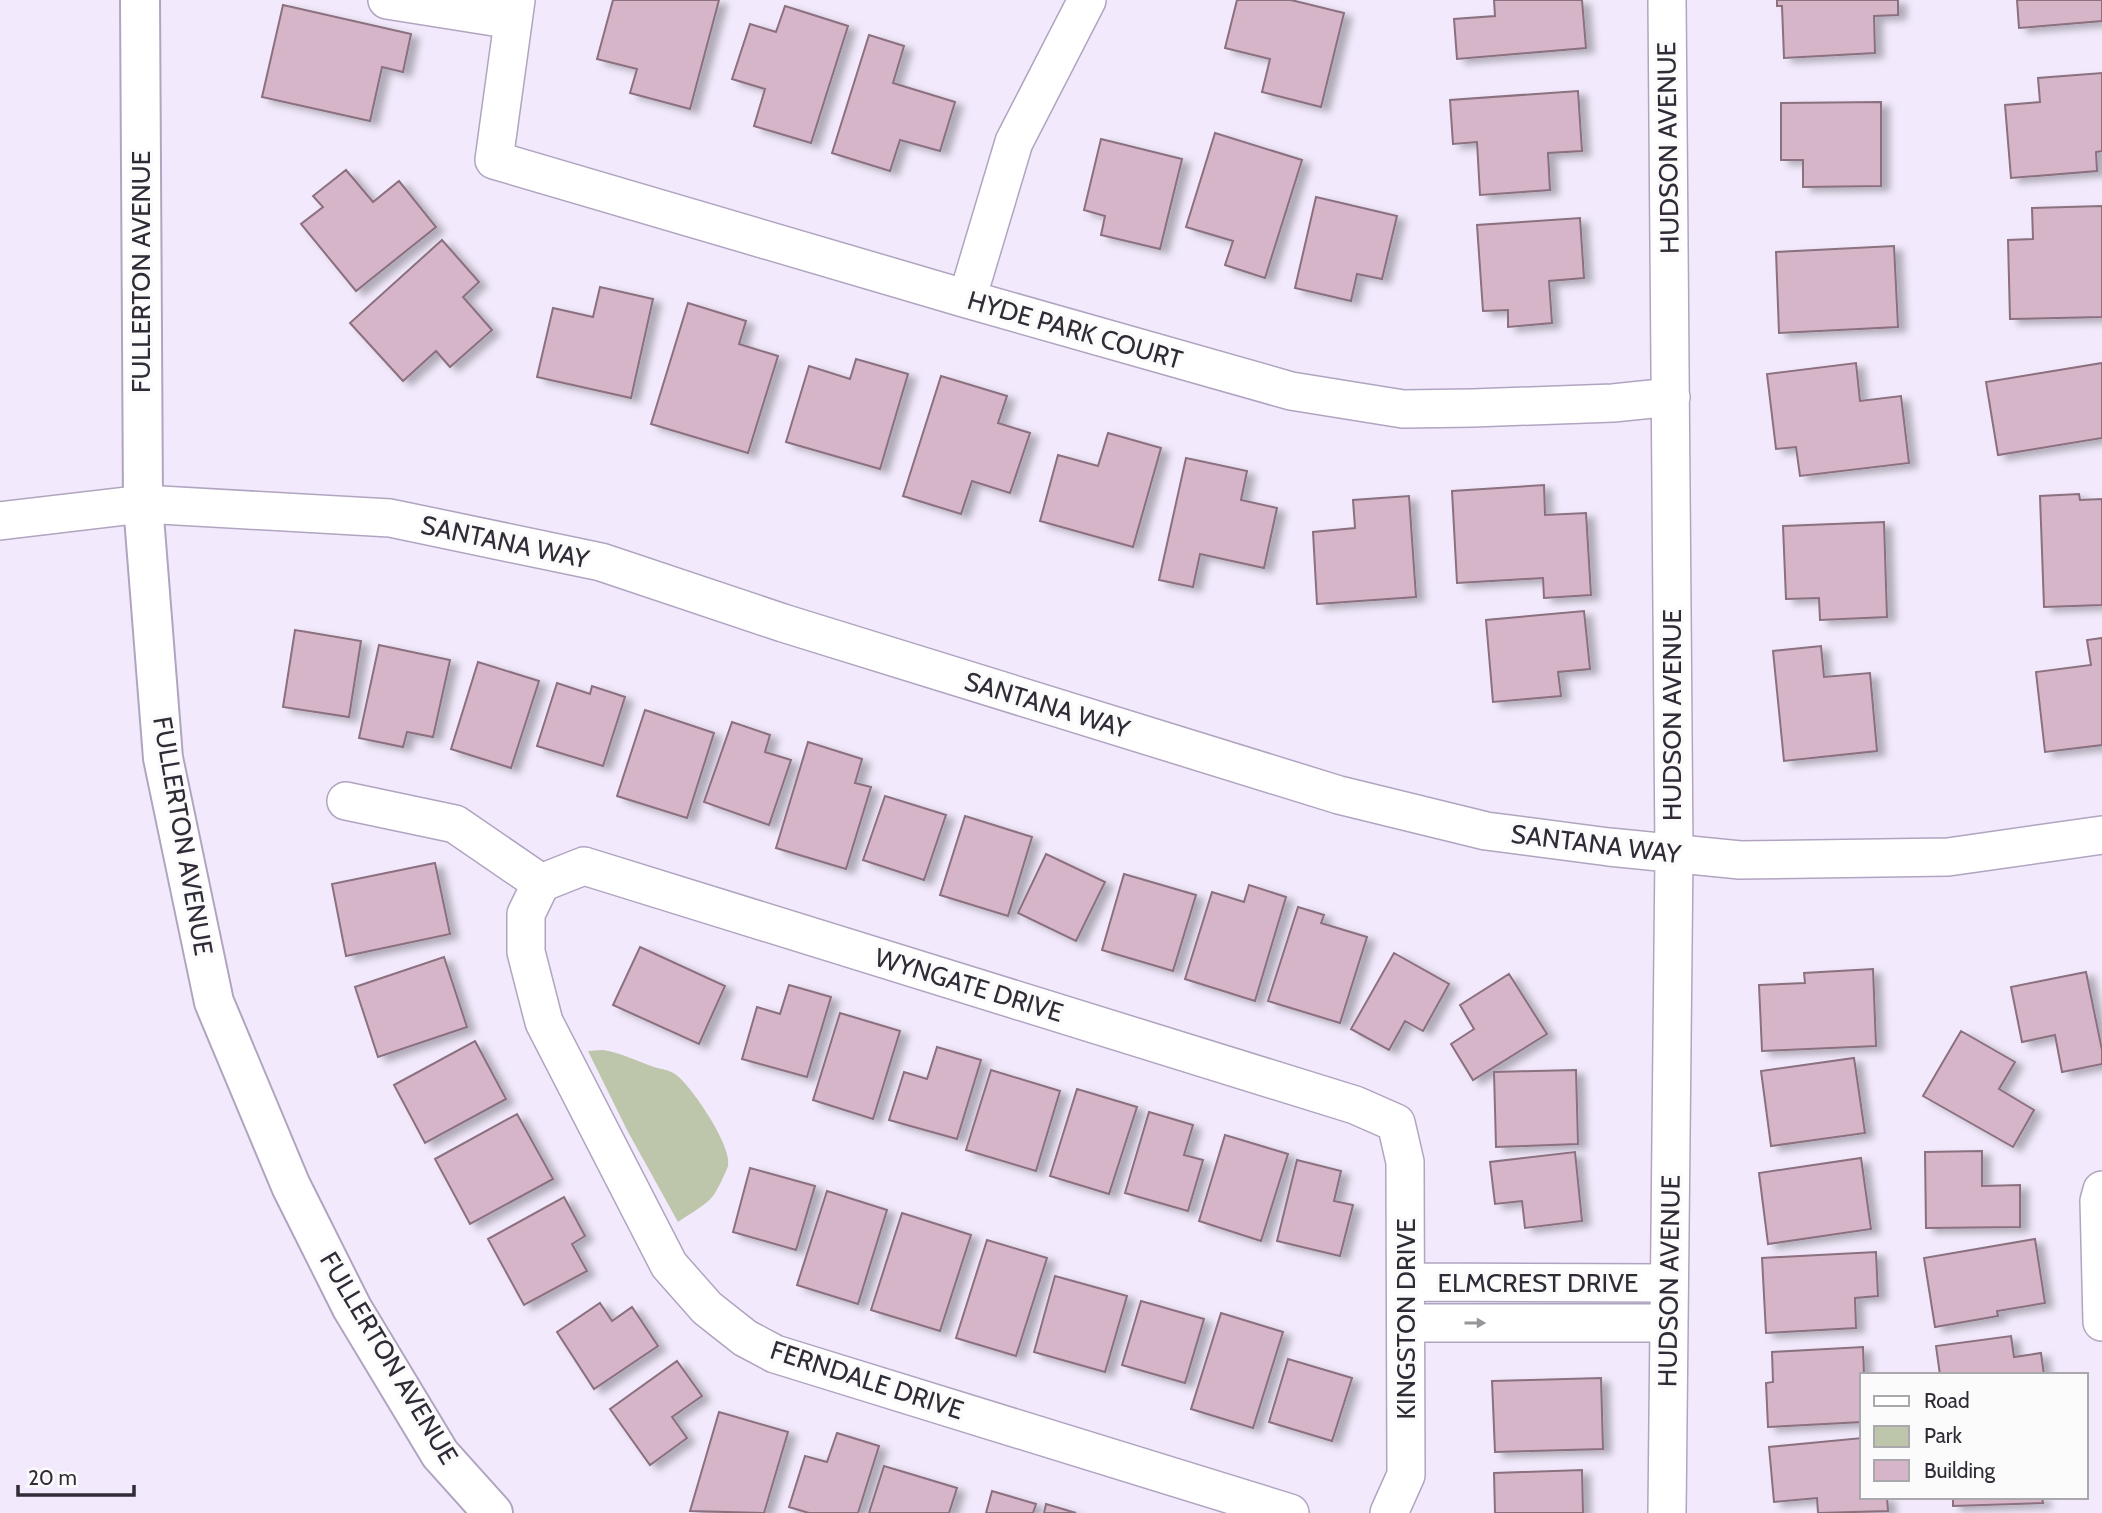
<svg xmlns="http://www.w3.org/2000/svg" width="2102" height="1513" font-family="Cabin,sans-serif">
<style>
.green{fill:#bdc5aa}
.building{fill:#d6b5c8;stroke:#8b707f;stroke-width:2;filter:url(#shadow)}
.lines{fill:none;stroke-linecap:round;stroke-linejoin:round}
.minor-casing{stroke:#b1a4c0;stroke-width:40}
.major-casing{stroke:#b1a4c0;stroke-width:42}
.minor{stroke:#fff;stroke-width:37}
.major{stroke:#fff;stroke-width:38}
.oneway{fill:#98959a}
.labels{text-anchor:middle;dominant-baseline:central;stroke-width:7;stroke-linejoin:round;paint-order:stroke}
.street-label{font-size:26px;fill:#302b36;stroke:#fbfbfb}
</style>
<defs>
<filter id="shadow"><feDropShadow dx="8" dy="4.5" stdDeviation="3.5" flood-color="#0004"/></filter>
</defs>
<rect width="100%" height="100%" fill="#f2eafc"/>
<path class="green" d="M603,1050C621,1053 637,1061 654,1067C661,1069 669,1070 675,1074C691,1085 733,1147 728,1166C726,1172 717,1191 713,1196C705,1206 689,1214 678,1222L627,1130L588,1051Z"/>
<path class="building" d="M613,0H719L690,109L630,93L637,69L597,59Z
M1237,0H1291L1344,13L1321,107L1262,92L1270,59L1225,48Z
M1494,0H1582L1586,48L1457,59L1454,19L1495,16Z
M1777,0H1898V15L1874,16L1875,53L1784,58L1782,6H1777Z
M2017,0H2102V21L2019,28Z
M283,5L411,34L403,72L382,67L370,121L262,97Z
M785,6L848,26L811,143L754,126L765,89L732,79L750,24L776,32Z
M869,35L904,46L893,83L955,102L940,151L900,140L890,171L832,153Z
M2102,73V151L2096,152L2097,171L2011,178L2005,105L2040,102L2038,78Z
M1578,91L1582,151L1548,153L1550,190L1480,195L1477,142L1453,144L1450,100Z
M1881,102V186L1803,187V160H1781V103Z
M1215,133L1302,160L1265,278L1225,265L1233,241L1186,227Z
M1101,139L1182,159L1160,249L1101,235L1105,216L1084,210Z
M346,170L373,202L399,181L436,227L356,291L301,224L323,207L313,196Z
M1316,197L1397,216L1382,279L1357,274L1351,301L1295,288Z
M2102,206V317L2010,319L2008,240L2033,239L2032,208Z
M1580,218L1584,278L1549,281L1552,323L1508,327V310L1483,311L1477,225Z
M442,240L479,282L463,297L492,330L450,367L436,351L403,381L350,323Z
M1894,246L1898,327L1779,333L1776,252Z
M600,287L653,299L631,398L537,377L553,308L593,317Z
M688,303L746,321L739,344L778,356L748,453L651,424Z
M856,359L908,374L880,469L786,442L809,366L850,379Z
M1856,363L1860,401L1901,396L1909,463L1800,476L1796,447L1776,449L1767,374Z
M2102,363V438L1998,455L1986,382Z
M941,376L1007,396L998,423L1030,433L1010,493L972,481L961,514L903,496Z
M1108,433L1161,448L1133,547L1040,521L1058,455L1098,466Z
M1186,458L1247,471L1241,500L1277,508L1264,568L1200,554L1193,587L1159,580Z
M1544,485L1545,515L1586,513L1591,595L1544,598L1543,578L1457,583L1452,491Z
M2079,494L2080,500L2102,499V605L2044,607L2040,496Z
M1409,496L1416,597L1317,604L1313,532L1355,528L1353,500Z
M1884,522L1887,617L1820,620L1819,598L1786,599L1783,526Z
M1584,611L1590,669L1558,672L1561,696L1493,702L1486,620Z
M295,630L361,641L349,717L283,707Z
M2102,638V745L2045,752L2036,672L2091,665L2087,640Z
M379,645L450,660L433,737L407,732L403,747L359,738Z
M1821,646L1824,677L1870,673L1877,751L1784,761L1773,651Z
M478,662L539,681L511,768L451,749Z
M557,683L590,694L592,686L625,697L603,766L537,746Z
M645,710L714,733L687,818L617,796Z
M732,722L770,735L765,752L791,760L769,825L704,802Z
M808,742L862,759L855,783L871,787L846,869L776,848Z
M885,796L946,815L924,880L863,860Z
M965,816L1032,837L1008,916L940,895Z
M1046,854L1105,882L1076,941L1018,913Z
M435,863L450,934L346,956L332,884Z
M1124,874L1196,895L1173,971L1102,950Z
M1249,885L1286,897L1255,1001L1185,979L1212,892L1244,902Z
M1298,907L1324,915L1321,923L1367,937L1340,1023L1268,1001Z
M640,947L725,986L699,1044L613,1005Z
M1394,953L1449,984L1423,1031L1405,1021L1389,1050L1351,1029Z
M444,957L467,1027L378,1057L355,987Z
M1873,969L1876,1046L1762,1051L1759,985L1805,983L1804,973Z
M2086,972L2102,1050V1064L2062,1072L2055,1035L2022,1042L2011,987Z
M1509,974L1547,1034L1473,1080L1451,1044L1474,1029L1460,1005Z
M789,985L831,997L807,1077L742,1059L757,1007L780,1014Z
M840,1013L900,1031L873,1119L813,1100Z
M1961,1031L2015,1062L1999,1089L2034,1110L2013,1147L1923,1096Z
M475,1041L506,1099L425,1143L394,1085Z
M937,1047L981,1060L957,1139L889,1120L904,1072L927,1079Z
M1854,1058L1865,1133L1771,1146L1761,1071Z
M991,1070L1060,1091L1036,1171L966,1150Z
M1576,1070L1578,1144L1496,1147L1494,1072Z
M1077,1089L1137,1107L1109,1194L1050,1176Z
M1149,1112L1193,1125L1184,1155L1203,1160L1188,1211L1125,1193Z
M517,1114L553,1179L470,1224L435,1159Z
M1225,1135L1288,1154L1261,1241L1199,1221Z
M1982,1151V1186L2020,1185V1227L1926,1228L1925,1152Z
M1575,1152L1582,1221L1525,1228L1522,1201L1495,1204L1490,1162Z
M1861,1158L1871,1229L1768,1244L1759,1173Z
M1297,1160L1341,1171L1334,1201L1353,1205L1340,1256L1277,1241Z
M750,1168L815,1186L796,1250L733,1232Z
M827,1191L887,1210L858,1304L797,1285Z
M564,1197L585,1236L572,1244L587,1271L524,1305L488,1239Z
M902,1213L971,1235L940,1331L871,1310Z
M2035,1239L2045,1303L1997,1311L1998,1316L1935,1327L1924,1258Z
M987,1240L1047,1258L1016,1356L956,1338Z
M1876,1252L1878,1296L1855,1298L1856,1328L1766,1333L1762,1258Z
M1055,1276L1127,1296L1105,1372L1034,1352Z
M1141,1301L1204,1319L1185,1383L1122,1365Z
M600,1303L612,1321L632,1307L658,1346L594,1389L557,1332Z
M1221,1313L1283,1332L1253,1428L1191,1409Z
M2011,1336L2014,1357L2041,1353L2044,1375H1940L1936,1346Z
M1863,1347L1864,1375H1862V1422L1768,1427L1766,1383L1773,1382L1772,1352Z
M1288,1359L1352,1378L1332,1441L1269,1422Z
M677,1361L702,1396L672,1417L687,1438L650,1465L610,1409Z
M1601,1378L1603,1449L1495,1452L1492,1381Z
M719,1412L788,1432L764,1513L690,1511Z
M837,1433L879,1446L858,1513H809L789,1507L805,1456L827,1462Z
M1862,1438V1497H1887L1888,1511L1818,1513L1817,1498L1774,1502L1769,1447Z
M884,1466L957,1488L949,1513H869Z
M1582,1470L1583,1513H1495L1494,1473Z
M992,1491L1036,1504L1033,1513H986Z
M1953,1497H2042L2043,1503L1953,1506Z
M1046,1504L1076,1513H1044Z"/>
<g class="lines">
<defs>
<path id="minor" d="M387,0L513,20
M516,0L494,160L967,299L1291,391L1403,409L1473,408L1613,403L1671,397
M967,299L1014,142L1087,0
M0,521L143,504L390,518L601,562L783,623L1339,795L1486,831L1609,847L1740,860L1948,857L2102,835
M346,801L455,824L541,883
M541,883L584,866L1355,1105L1396,1123L1405,1162L1406,1475L1389,1513
M541,883L526,914V952L544,1022L669,1265L707,1308L745,1338L775,1354L1290,1513
M2102,1190L2099,1201L2102,1322
M1407,1282L1669,1283
M1407,1323H1668
M1667,1513L1674,854L1667,0"/>
<path id="major" d="M140,0L143,504L163,758L214,1002L291,1186L352,1308L440,1454L493,1513"/>
</defs>
<use href="#minor" class="minor-casing"/>
<use href="#major" class="major-casing"/>
<use href="#minor" class="minor"/>
<use href="#major" class="major"/>
</g>
<defs><path id="oneway-solid" d="M-6-.8H1V-3.2L6.5 0L1 3.2V.8H-6Z" transform="scale(1.75)"/></defs>
<use class="oneway" href="#oneway-solid" transform="translate(1475 1323)"/>
<g class="labels">
<g class="street-label">
<text transform="translate(1668 148) rotate(-91)">HUDSON AVENUE</text>
<text transform="translate(141 272) rotate(-90)">FULLERTON AVENUE</text>
<text transform="translate(1075 330) rotate(16)">HYDE PARK COURT</text>
<text transform="translate(505 542) rotate(12)">SANTANA WAY</text>
<text transform="translate(1047 705) rotate(17)">SANTANA WAY</text>
<text transform="translate(1672 715) rotate(-90)">HUDSON AVENUE</text>
<text transform="translate(183 836) rotate(80)">FULLERTON AVENUE</text>
<text transform="translate(1596 844) rotate(7)">SANTANA WAY</text>
<text transform="translate(969 985) rotate(17)">WYNGATE DRIVE</text>
<text transform="translate(1669 1281) rotate(-89)">HUDSON AVENUE</text>
<text x="1538" y="1283">ELMCREST DRIVE</text>
<text transform="translate(1406 1319) rotate(-90)">KINGSTON DRIVE</text>
<text transform="translate(389 1358) rotate(59)">FULLERTON AVENUE</text>
<text transform="translate(867 1380) rotate(18)">FERNDALE DRIVE</text>
</g>
</g>
<rect x="1860" y="1373" width="228" height="126" fill="#fbfbfb" stroke="#aaa8ac" stroke-width="2"/>
<rect x="1874" y="1396" width="35" height="10" fill="#ffffff" stroke="#aaa8ac" stroke-width="2"/>
<text x="1924" y="1408" font-size="21" fill="#302b36">Road</text>
<rect x="1874" y="1426" width="35" height="21" fill="#bdc5aa" stroke="#aaa8ac" stroke-width="2"/>
<text x="1924" y="1443" font-size="21" fill="#302b36">Park</text>
<rect x="1874" y="1460" width="35" height="21" fill="#d6b5c8" stroke="#aaa8ac" stroke-width="2"/>
<text x="1924" y="1478" font-size="21" fill="#302b36">Building</text>
<path d="M18 1485v10h116v-10" fill="none" stroke="#302b36" stroke-width="3.5"/>
<text x="28" y="1485" font-size="21" fill="#302b36" stroke="#fbfbfb" stroke-width="5" paint-order="stroke">20 m</text>
</svg>
